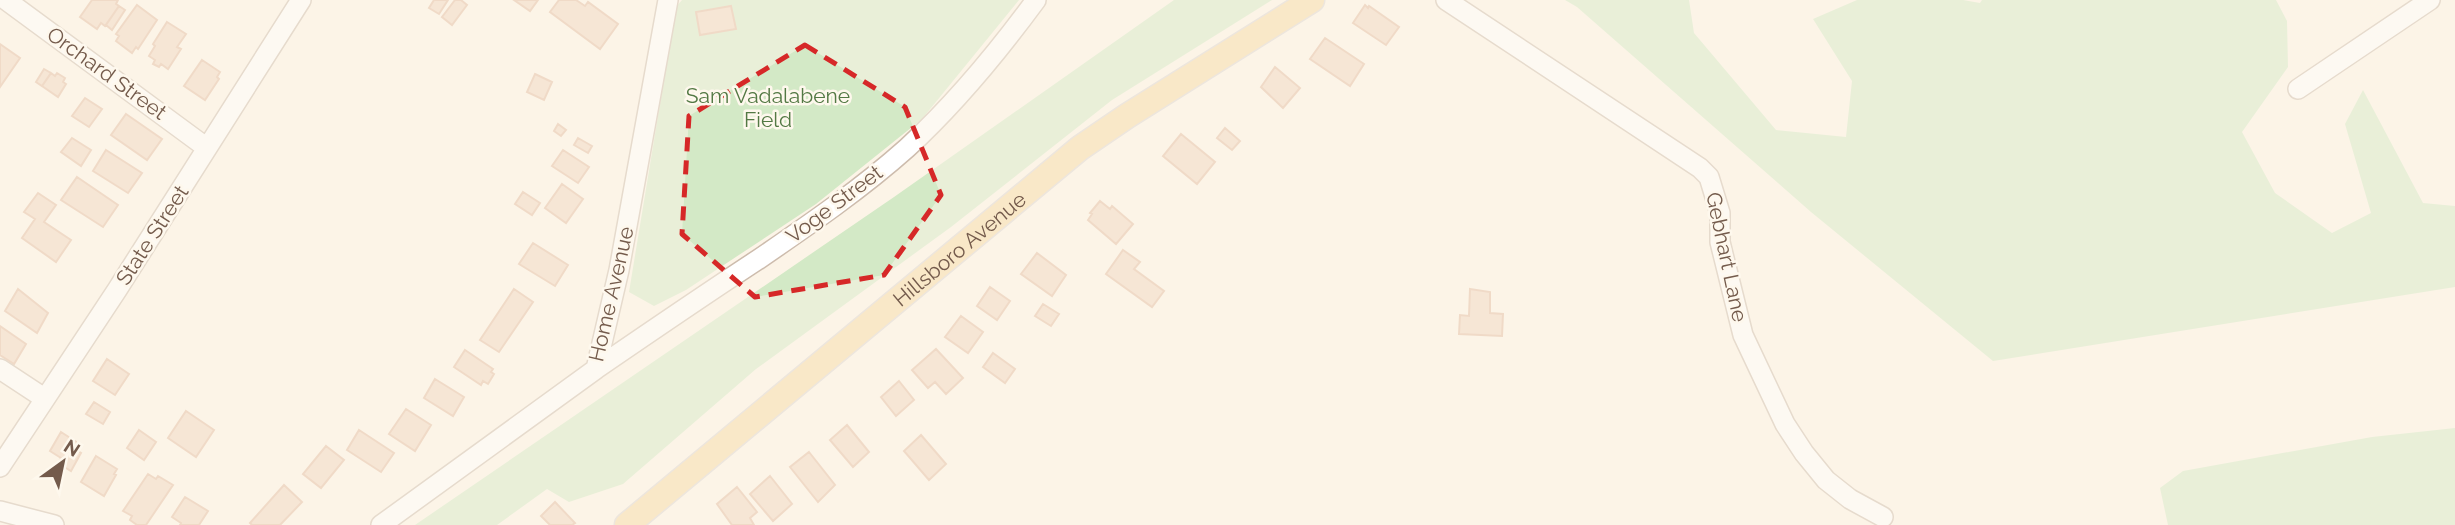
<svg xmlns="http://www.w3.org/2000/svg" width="2455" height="525" font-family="Raleway,sans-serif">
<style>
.green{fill:#d3e9c6}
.building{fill:#f0d4bf;stroke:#e2bba1;stroke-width:2}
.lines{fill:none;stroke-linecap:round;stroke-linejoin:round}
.minor-casing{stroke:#cdbcad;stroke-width:22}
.major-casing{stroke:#dbd4d0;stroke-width:27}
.minor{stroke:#fff;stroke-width:19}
.major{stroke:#f7d9a2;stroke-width:24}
.marked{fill:none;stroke:#d62828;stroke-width:5;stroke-dasharray:14 9;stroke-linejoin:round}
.labels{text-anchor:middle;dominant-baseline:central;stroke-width:5;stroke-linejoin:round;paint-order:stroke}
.street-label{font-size:21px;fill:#745b4c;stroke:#fef8ed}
.park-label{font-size:21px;fill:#537944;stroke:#fef8ed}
</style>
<rect width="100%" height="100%" fill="#fcf4e7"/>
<path class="green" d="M682,0H1019L922,119L816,204L686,290L654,306L629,292L676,7Z
M1174,0H1272L1112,100L951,227L756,369L623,484L569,502L547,489L497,525H415L894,197Z
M1565,0H1689L1694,33L1776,130L1846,137L1852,81L1813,19L1857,0H1963L1980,3L1982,0H2276L2287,21L2288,67L2242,132L2275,193L2332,233L2371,213L2345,124L2363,90L2423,203L2455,206V287L1993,361L1811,212L1577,7Z
M2455,428V525H2168L2160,488L2183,471L2372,437Z"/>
<path class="building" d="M92,0H118L116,4L119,6L105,26L101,23L97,29L80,17Z
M434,0H448L439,14L429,8Z
M455,0H461L467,5L452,25L442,17Z
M514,0H538L530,11Z
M559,0H576L585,6L588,2L618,24L600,49L550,12Z
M137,5L157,20L138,49L136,47L132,53L116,41L119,36L116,34Z
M1365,5L1368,8L1369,6L1399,27L1386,45L1353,23Z
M119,6L125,10L112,30L106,25Z
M731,6L736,29L700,35L696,12Z
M167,22L186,34L177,47L181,49L168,69L161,64L159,67L153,64L155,60L149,56L155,46L153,44Z
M1325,38L1364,64L1350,86L1310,59Z
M0,44L20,58L0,87Z
M202,60L220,72L217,77L219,79L205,100L184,86Z
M1275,67L1300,88L1283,108L1261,87Z
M44,69L51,73L42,86L36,82Z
M51,73L55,76L57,73L65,78L63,82L66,84L58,97L42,86Z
M535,74L552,82L544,100L527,92Z
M85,98L102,109L89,127L72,116Z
M126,114L162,139L147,160L111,135Z
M558,124L566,130L561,136L554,131Z
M1225,128L1240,141L1232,150L1217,138Z
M1181,134L1215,162L1197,184L1163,156Z
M72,138L91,150L81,166L61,152Z
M578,138L592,146L588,153L574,145Z
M106,150L142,173L128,193L93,171Z
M563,150L589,167L578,183L552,166Z
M77,177L118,205L103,227L61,200Z
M562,184L583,199L566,223L545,208Z
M523,192L540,203L532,215L515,204Z
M38,193L56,205L44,222L71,240L56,262L22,238L35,219L24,212Z
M1100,201L1110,209L1112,206L1133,224L1116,244L1088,220L1092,214L1090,213Z
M533,243L568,265L555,286L519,264Z
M1123,250L1140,262L1134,269L1164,291L1152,307L1106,274Z
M1037,253L1066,275L1052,296L1021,274Z
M990,287L1010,301L997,320L977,306Z
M18,289L48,313L37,333L5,311Z
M514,289L533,302L499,352L480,340Z
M1470,289L1490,292V313L1503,314L1502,336L1459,334L1460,315L1469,316Z
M1043,304L1059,314L1051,326L1035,316Z
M961,316L983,332L968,353L945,337Z
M0,326L26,344L14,364L0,355Z
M936,349L963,378L946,394L935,382L928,388L912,370Z
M465,350L493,369L491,372L494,374L488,384L483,381L481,385L454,367Z
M993,353L1015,369L1005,383L983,367Z
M107,359L129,374L115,395L93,381Z
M435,379L464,397L453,416L424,398Z
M899,381L914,400L896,416L881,397Z
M94,402L110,412L103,424L86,414Z
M406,409L431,425L415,451L389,434Z
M186,411L214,430L196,457L168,438Z
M847,425L869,452L853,467L830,440Z
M139,430L156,442L144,460L127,448Z
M359,430L394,453L381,472L347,450Z
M61,432L78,443L74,449L81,453L71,471L58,463L61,458L50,451Z
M921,435L946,464L929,480L904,451Z
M326,446L344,460L321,488L303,474Z
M809,452L835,485L818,502L790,467Z
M96,456L117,469L114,474L116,475L104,496L81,482Z
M148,474L156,479L158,476L173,485L146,525H137L130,520L132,516L123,511Z
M770,476L792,504L773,521L750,494Z
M284,485L302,502L280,525H252L250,523Z
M737,487L757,512L750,518L754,525H732L717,504Z
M185,497L208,511L199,525H180L181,523L172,517Z
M555,502L575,523L572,525H550L541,516Z"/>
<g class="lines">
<defs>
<path id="minor" d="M6,0L207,148
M1446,0L1700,168L1709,177L1720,213V242L1743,335L1785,424L1804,453L1826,480L1850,499L1883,517
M2298,89L2430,0
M0,369L44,398
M596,369C650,332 704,295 759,259C810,224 861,189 907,148C956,103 997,53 1036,0
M0,467L117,290L301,0
M0,511L54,525
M381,525L596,369L619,270L668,0"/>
<g id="major">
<path id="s1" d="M627,525L1080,148L1127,116L1312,0"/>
</g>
</defs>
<use href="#minor" class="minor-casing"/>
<use href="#major" class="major-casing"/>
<use href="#minor" class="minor"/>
<use href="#major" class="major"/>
</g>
<path d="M0 0H2455V525H0ZM805,45L905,107L941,195L884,275L755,297L682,234L689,116Z" fill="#fcf4e7" fill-opacity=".55" fill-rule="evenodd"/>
<path class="marked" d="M805,45L905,107L941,195L884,275L755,297L682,234L689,116Z"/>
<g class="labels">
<g class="street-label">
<text transform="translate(107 73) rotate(36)">Orchard Street</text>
<text transform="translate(834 204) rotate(-37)">Voge Street</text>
<text transform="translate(152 235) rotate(-57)">State Street</text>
<text stroke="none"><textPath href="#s1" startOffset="432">Hillsboro Avenue</textPath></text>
<text transform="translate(1727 257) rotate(78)">Gebhart Lane</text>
<text transform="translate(611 294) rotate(-77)">Home Avenue</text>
</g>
<g class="park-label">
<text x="768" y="95">Sam Vadalabene<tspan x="768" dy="24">Field</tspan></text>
</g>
</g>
<g transform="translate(63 462) rotate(33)" stroke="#fef8ed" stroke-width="5" paint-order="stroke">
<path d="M0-5L12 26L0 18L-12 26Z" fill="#745b4c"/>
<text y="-10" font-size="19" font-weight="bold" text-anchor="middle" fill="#745b4c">N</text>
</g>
</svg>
